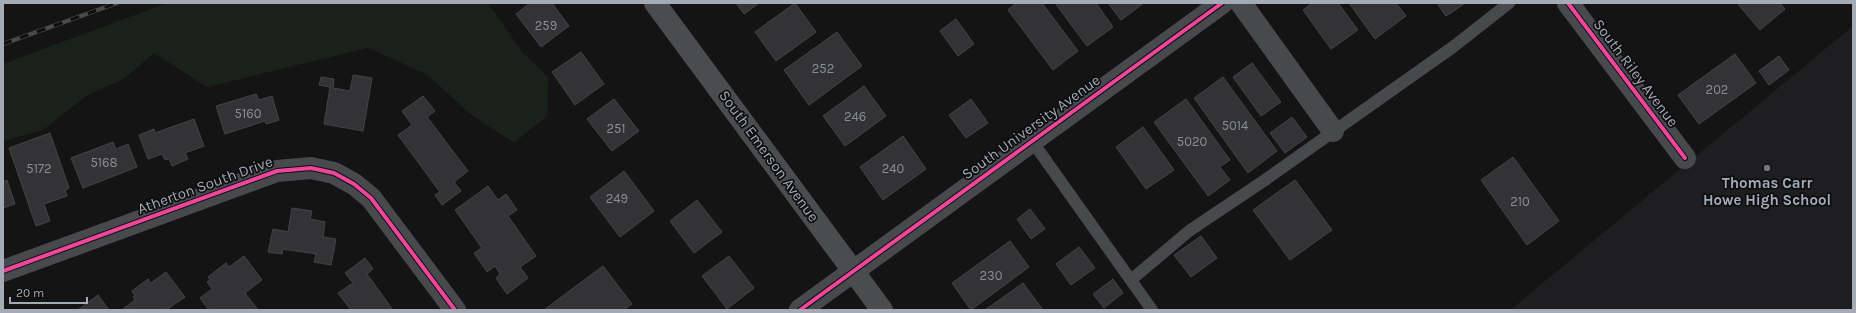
<svg xmlns="http://www.w3.org/2000/svg" width="1856" height="313" font-family="Karla,sans-serif">
<style>
.built{fill:#1e1e20}
.green{fill:#1a211b}
.building{fill:#333335;stroke:#424448}
.lines{fill:none;stroke-linecap:round;stroke-linejoin:round}
.service{stroke:#48494d;stroke-width:12}
.minor{stroke:#48494d;stroke-width:22}
.primary{stroke:#4a4c4f;stroke-width:22}
.rail-casing{stroke:#48494c;stroke-width:4.5}
.rail{stroke:#0e0e10;stroke-width:3;stroke-dasharray:9;stroke-linecap:butt}
.cycleway-casing{stroke:#0e0e10;stroke-width:6}
.cycleway{stroke:#ed469a;stroke-width:4}
.poi-dot{fill:#72767d;stroke:#0e0e10;stroke-width:1.5}
.labels{text-anchor:middle;dominant-baseline:central;stroke-width:3.5;stroke-linejoin:round;paint-order:stroke}
.number-label{font-size:13px;fill:#888c96}
.street-label{font-size:15px;fill:#a4aab6;stroke:#0e0e10}
.poi-label{font-size:15px;font-weight:bold;fill:#a4aab6;stroke:#0e0e10}
</style>
<rect width="100%" height="100%" fill="#141414"/>
<path class="built" d="M1853,26V310H1510Z"/>
<path class="green" d="M167,3H488L523,53L548,77L547,116L514,143L470,114L428,75L368,48L207,87L154,53L125,78L86,96L43,130L3,141V64Z"/>
<path class="building" d="M530,3H552L569,26L541,47L516,14Z
M736,3H759L744,14Z
M795,3L816,32L776,61L755,32Z
M1016,3H1042L1078,51L1053,70L1008,10Z
M1055,3H1096L1113,27L1087,46Z
M1108,3H1144L1121,20Z
M1312,3H1338L1358,30L1331,49L1303,10Z
M1349,3H1396L1406,16L1375,39Z
M1437,3H1463L1464,4L1446,16Z
M1737,3H1780L1785,9L1760,30Z
M956,19L974,44L958,56L940,31Z
M837,32L862,66L809,105L784,70Z
M581,52L604,84L575,105L552,72Z
M1735,54L1756,83L1699,124L1678,95Z
M1779,56L1789,70L1769,85L1759,71Z
M1252,63L1281,102L1261,116L1233,77Z
M353,75L372,78L363,131L324,124L330,87L319,85L321,77L334,79L333,88L350,91Z
M1223,77L1277,151L1248,173L1194,98Z
M864,86L886,116L845,146L823,116Z
M256,94L259,100L272,96L279,120L266,124L265,121L225,134L216,106Z
M423,96L435,111L427,117L468,171L454,182L461,191L442,205L435,195L440,192L398,135L412,125L402,111Z
M614,99L639,131L612,151L587,119Z
M971,99L988,123L966,138L949,115Z
M1186,99L1230,160L1220,167L1230,180L1208,196L1154,122Z
M1292,117L1307,137L1285,153L1270,133Z
M194,119L204,146L185,153L188,159L172,166L169,159L165,160L162,154L148,159L139,135L154,129L155,133Z
M1143,127L1174,170L1146,189L1116,147Z
M50,133L69,188L65,190L67,196L44,204L50,221L36,226L9,148Z
M903,136L926,169L883,200L860,167Z
M113,142L116,149L128,144L137,167L83,188L71,158Z
M1513,157L1559,221L1527,245L1481,180Z
M624,171L654,211L620,237L590,197Z
M7,180L15,204L3,208V182Z
M1295,180L1332,230L1290,260L1253,210Z
M488,186L498,200L506,194L517,210L508,216L536,256L520,267L528,278L507,294L496,278L500,274L495,266L487,272L474,253L482,248L455,210Z
M697,200L722,232L694,253L670,221Z
M292,208L312,211L310,219L325,222L323,237L336,239L331,265L314,262L316,254L283,249L282,254L268,252L273,229L288,232Z
M1030,209L1045,229L1031,239L1017,219Z
M1201,236L1217,258L1191,277L1174,255Z
M1010,241L1029,267L971,310L952,283Z
M1079,247L1095,268L1071,285L1056,264Z
M244,256L262,280L245,293L258,310H209L200,298L212,289L207,282L210,280L208,277L226,263L229,267Z
M729,256L754,288L727,309L702,276Z
M365,258L373,269L367,274L393,310H351L338,293L353,283L345,273Z
M603,266L632,304L624,310H544Z
M166,272L185,297L166,310H124L123,309L135,300L133,297L135,296L132,291L148,279L151,283Z
M1113,279L1123,293L1104,308L1093,294Z
M1023,283L1043,310H985Z
M98,295L109,310H78Z"/>
<g class="lines">
<path class="service" d="M1032,141L1152,310
M1131,280L1189,231L1265,180L1453,47L1509,3"/>
<path class="minor" d="M1241,3L1333,131
M1568,3L1685,158
M3,271L277,171L311,168L334,173L354,184L371,198L455,310
M800,310L1222,3"/>
<path class="primary" d="M655,3L882,310"/>
<defs>
<path id="rail" d="M3,44L117,3"/>
</defs>
<use href="#rail" class="rail-casing"/>
<use href="#rail" class="rail"/>
<defs>
<path id="cycleway" d="M1568,3L1685,158
M3,271L277,171L311,168L334,173L354,184L371,198L455,310
M800,310L1222,3"/>
</defs>
<use href="#cycleway" class="cycleway-casing"/>
<use href="#cycleway" class="cycleway"/>
</g>
<circle class="poi-dot" cx="1767" cy="168" r="4"/>
<g class="labels">
<g class="number-label">
<text x="546" y="25">259</text>
<text x="823" y="68">252</text>
<text x="1717" y="89">202</text>
<text x="248" y="113">5160</text>
<text x="855" y="116">246</text>
<text x="1235" y="125">5014</text>
<text x="616" y="128">251</text>
<text x="1192" y="141">5020</text>
<text x="104" y="162">5168</text>
<text x="39" y="168">5172</text>
<text x="893" y="168">240</text>
<text x="617" y="198">249</text>
<text x="1520" y="201">210</text>
<text x="991" y="275">230</text>
</g>
<g class="street-label">
<text transform="translate(1636 73) rotate(53)">South Riley Avenue</text>
<text transform="translate(1031 127) rotate(-36)">South University Avenue</text>
<text transform="translate(769 156) rotate(54)">South Emerson Avenue</text>
<text transform="translate(205 185) rotate(-20)">Atherton South Drive</text>
</g>
<g class="poi-label">
<text x="1767" y="183">Thomas Carr<tspan x="1767" dy="17">Howe High School</tspan></text>
</g>
</g>
<rect width="1856" height="313" fill="none" stroke="#a4aab6" stroke-width="8"/>
<path d="M10 297v6h77v-6" fill="none" stroke="#a4aab6" stroke-width="2"/>
<text x="16" y="297" font-size="12" fill="#a4aab6" stroke="#0e0e10" stroke-width="3" paint-order="stroke">20 m</text>
</svg>
